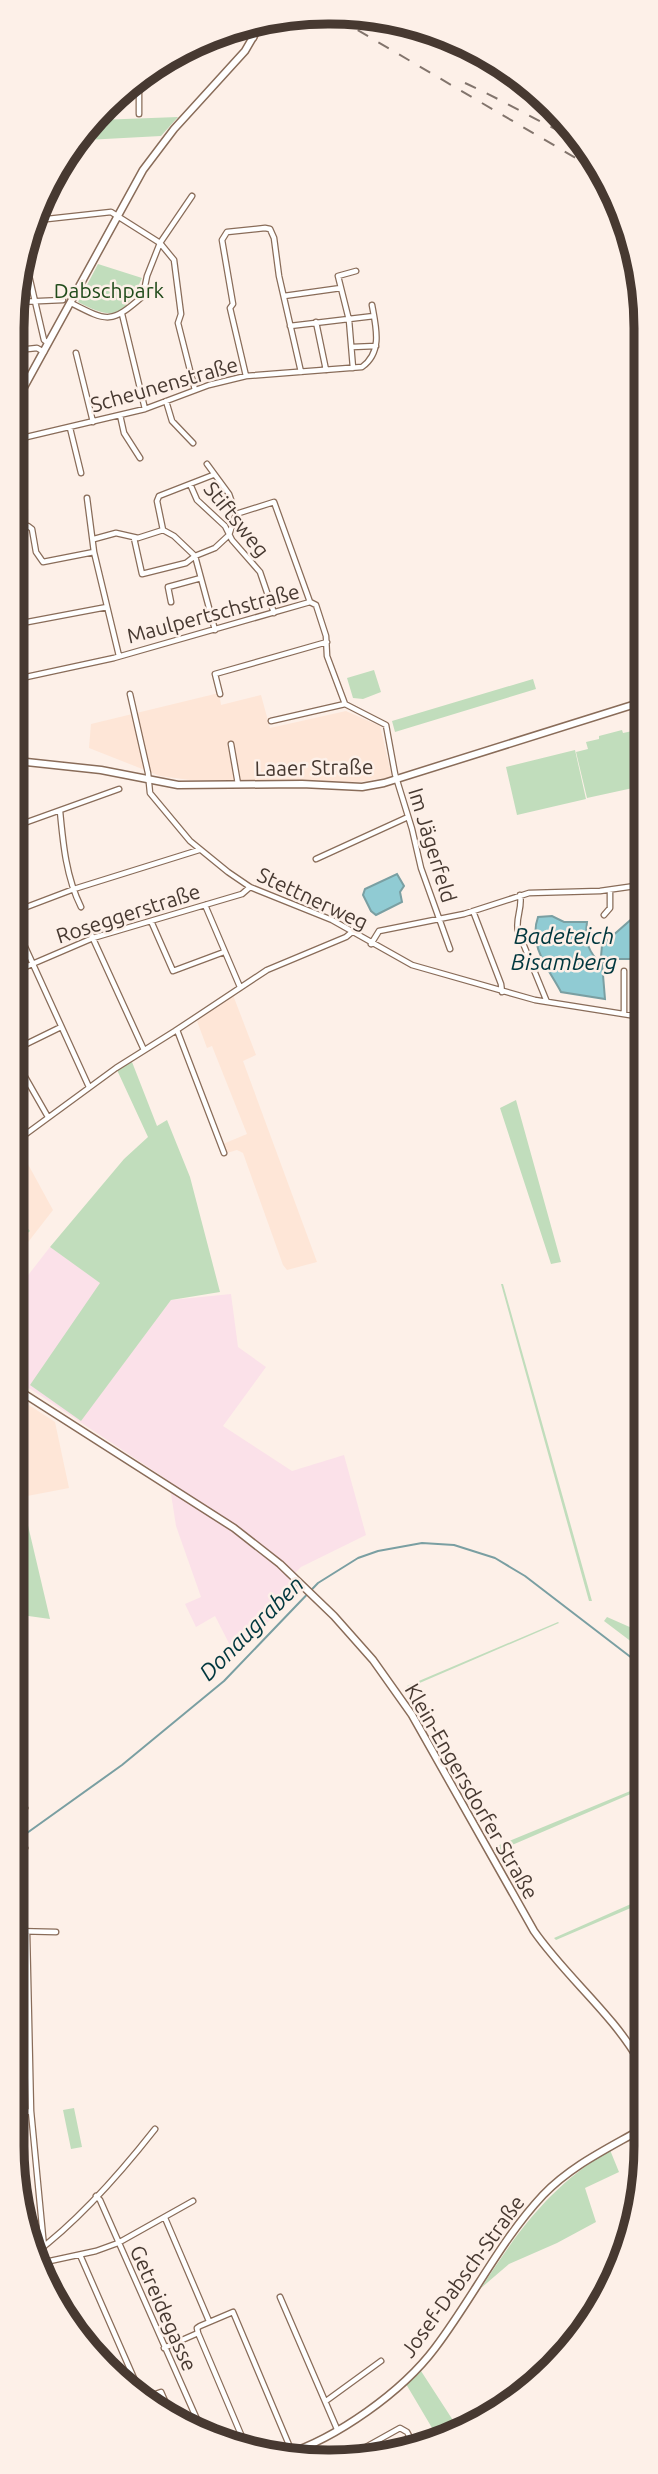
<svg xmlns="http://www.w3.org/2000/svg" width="658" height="2474" font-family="Ubuntu,sans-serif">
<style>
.built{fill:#fee6d7}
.industrial{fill:#fbe1e9}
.green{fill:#c1ddbc}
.water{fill:#90cbd3;stroke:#7a9fa2;stroke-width:2}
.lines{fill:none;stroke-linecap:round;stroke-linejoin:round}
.stream{stroke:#7a9fa2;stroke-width:2}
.street-casing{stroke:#896c59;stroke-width:7}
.secondary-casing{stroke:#896c59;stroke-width:9}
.street{stroke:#fff;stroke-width:4.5}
.secondary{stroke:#fff;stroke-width:6}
.rail{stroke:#82746c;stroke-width:2;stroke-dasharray:12 12;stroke-linecap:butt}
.labels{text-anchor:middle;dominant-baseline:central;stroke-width:5;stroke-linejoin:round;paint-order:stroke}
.park-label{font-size:21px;fill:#204b1a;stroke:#fdf0e8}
.street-label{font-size:21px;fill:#473931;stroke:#fdf0e8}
.water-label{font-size:23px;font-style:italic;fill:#00373e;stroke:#fdf0e8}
.rim{fill:none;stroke:#473931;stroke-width:9}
</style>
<rect width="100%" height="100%" fill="#fdf0e8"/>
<path class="built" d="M219,693L221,705L261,695L270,728L346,711L380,726L392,777L359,782L190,780L160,776L89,748L91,724Z
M233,995L256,1055L243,1061L317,1262L287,1270L283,1265L243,1153L237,1150L227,1153L223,1144L247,1134L212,1046L207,1048L197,1021L219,1002Z
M17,1144L53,1210L15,1259V1146Z
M15,1396L55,1422L69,1488L22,1497L14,1453Z"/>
<path class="industrial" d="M50,1247L101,1283L81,1420L171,1300L231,1294L238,1347L266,1367L223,1426L292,1471L344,1455L366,1535L301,1567L289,1579L301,1589L235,1655L215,1616L196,1627L185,1604L201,1597L176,1526L169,1481L32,1390L15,1381V1292Z"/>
<path class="green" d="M178,117L161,136L86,140L87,132L98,120Z
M98,264L142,278C125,316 115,322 78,302Z
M374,670L381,692L363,699L353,698L347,678Z
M533,679L536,689L395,732L392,721Z
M642,729V786L587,798L576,752L588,749L586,742L599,739V736L622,730L623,733Z
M575,750L586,799L517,815L506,767Z
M132,1062L157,1126L167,1120L190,1177L220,1292L171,1300L81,1421L30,1385L100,1283L50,1247L124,1159L148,1137L117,1070Z
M516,1100L561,1262L551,1264L500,1108Z
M15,1215L30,1231L15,1244Z
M501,1284H503L592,1601H589Z
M14,1466L50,1619L14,1614Z
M607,1617L641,1632V1649L604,1621Z
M558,1622L559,1623L408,1688L407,1686Z
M640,1787V1790L498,1851L497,1846Z
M640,1900V1904L556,1940L554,1938Z
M74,2108L82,2147L71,2149L63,2110Z
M610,2150L619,2172L585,2188L596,2222L557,2243L509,2264L481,2288C519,2230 549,2187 610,2150Z
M421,2371L458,2428L438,2438L406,2384Z"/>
<path class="water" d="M397,874L404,886L400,892L402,902L376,915L371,911L363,895L365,889Z
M642,898V979L639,973L641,959H615L602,963L605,999L561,992C548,968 528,945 538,917L552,916L564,922H587C585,938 586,947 597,960L601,957L602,945L635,916L632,910L634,900Z"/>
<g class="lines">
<path class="stream" d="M13,1843L122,1765L224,1681L318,1583L358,1558L378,1551L422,1543L454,1545L495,1558L525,1576L641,1665"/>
<defs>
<path id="street" d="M228,35L244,34L254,38
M139,80V114
M38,220L111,212L160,243L174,260L181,314L178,323L195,390
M24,254L44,340L48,343
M284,296L341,288
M18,302L63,300
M71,303C108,322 111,324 143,296L147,276L160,243L192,196
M122,314L145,409
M316,322L326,370
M290,326L374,316
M352,347L376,346
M18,350L37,348L44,352
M76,353L93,422
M353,368L349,320L338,276L356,271
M246,376L230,308L233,304L222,240L227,232L265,228L270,229L274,238L279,276L301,372
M166,401L172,421L193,443
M120,415L124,433L140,458
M70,428L81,473
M18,439L145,409L209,385L246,376L362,367C383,352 376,327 372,305
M207,464L229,494L236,514
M190,484L197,500L225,526L232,540L260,572L274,613
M87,498L94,552L119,656
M17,527L28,526L32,529L36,552L43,562L94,552
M163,530L174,536L195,556L215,630
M163,530L157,501L159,496L213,475
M134,538L142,574L186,563L195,556L215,548L229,535L236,514L274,502L310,602L316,605L326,636L327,656L345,704
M94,539L116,533L138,538L163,530
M171,602L168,587L201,578
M17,624L107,607
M17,679L114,658L310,602
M130,694L148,773L150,793L190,841L228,872L250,887L332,920L412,965L535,1000L642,1017
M220,694L215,674L327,642
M271,721L345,704L386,725L395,774L412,829L421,868L450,949
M231,744L238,784
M60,811C63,843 66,877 81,907
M16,826L119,789
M316,859L408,817
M520,895C523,908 515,918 518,931L547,1002
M205,905L240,987
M16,911L74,889L199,850
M473,911L501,984L502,992
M604,915L610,908V890
M151,921L173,971L224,952
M16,927L89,1087
M90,932L144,1050
M371,944L379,931L464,914L529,893L600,891L642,885
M16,971L93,938L242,894L250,887
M624,1014V971
M177,1030L224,1153
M16,1049L61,1027
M16,1061L48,1117
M15,1142L116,1068L175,1031L267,970L346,937L352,932
M13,1819L25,1808
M13,1858L25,1848
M13,1931L56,1932
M27,1932L31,2111L44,2247
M12,2115L31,2111
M96,2196L100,2200L203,2433
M165,2218L209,2321
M34,2254C77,2222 122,2171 155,2129
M80,2255L140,2392
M36,2264L96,2251L118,2243L193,2201
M280,2297L337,2429
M198,2333L245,2444
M164,2348L198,2333L197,2328L200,2326L233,2312L292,2452L301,2459
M147,2397L161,2392L172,2417
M326,2401L381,2361
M348,2457L400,2428L407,2432L416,2449"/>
<path id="secondary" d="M18,398L143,170L174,129L245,51L263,20
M17,761L101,770L178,785L302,784L362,787L384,783L642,702
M15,1388L234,1528L280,1564L334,1616L373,1660L412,1715L534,1931C566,1977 612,2013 640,2062
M284,2455C337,2438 402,2392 435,2348C473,2298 500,2241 543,2195C571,2166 605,2150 640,2130"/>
</defs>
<use href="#street" class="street-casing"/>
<use href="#secondary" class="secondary-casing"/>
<use href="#street" class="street"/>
<use href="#secondary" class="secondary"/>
<path class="rail" d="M337,18L603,174
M465,83C505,101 542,124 582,142"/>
</g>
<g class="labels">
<g class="park-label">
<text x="109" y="290">Dabschpark</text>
</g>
<g class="street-label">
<text transform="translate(164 384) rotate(-16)">Scheunenstraße</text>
<text transform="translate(237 519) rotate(51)">Stiftsweg</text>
<text transform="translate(213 613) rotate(-15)">Maulpertschstraße</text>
<text transform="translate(314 767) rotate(-1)">Laaer Straße</text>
<text transform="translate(433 845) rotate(73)">Im Jägerfeld</text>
<text transform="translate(313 898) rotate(25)">Stettnerweg</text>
<text transform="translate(128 913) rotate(-18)">Roseggerstraße</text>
<text transform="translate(472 1791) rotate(60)">Klein-Engersdorfer Straße</text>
<text transform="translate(462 2276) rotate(-54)">Josef-Dabsch-Straße</text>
<text transform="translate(164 2308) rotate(66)">Getreidegasse</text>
</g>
<g class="water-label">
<text x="564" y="935">Badeteich<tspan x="564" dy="26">Bisamberg</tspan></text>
<text transform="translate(251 1628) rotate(-45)">Donaugraben</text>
</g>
</g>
<path d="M0 0H658V2474H0ZM328 24H330A304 304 0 0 1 634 328V2146A304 304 0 0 1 330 2450H328A304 304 0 0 1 24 2146V328A304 304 0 0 1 328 24Z" fill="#fdf0e8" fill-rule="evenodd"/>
<path class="rim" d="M328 24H330A304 304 0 0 1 634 328V2146A304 304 0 0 1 330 2450H328A304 304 0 0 1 24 2146V328A304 304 0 0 1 328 24Z"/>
</svg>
